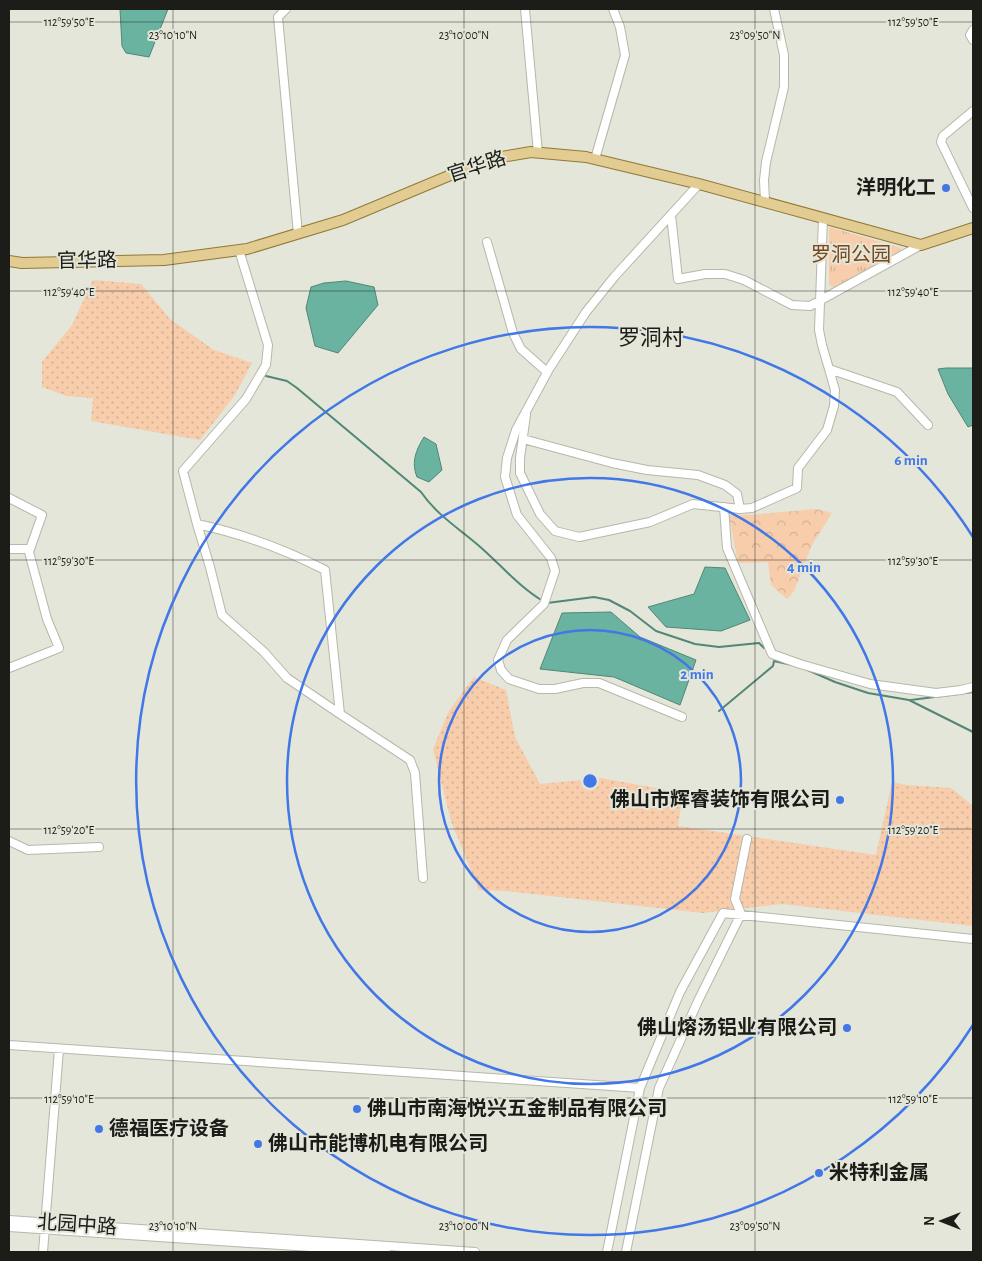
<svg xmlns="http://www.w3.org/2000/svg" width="982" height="1261" font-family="'Alegreya Sans','Noto Sans SC',sans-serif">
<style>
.grass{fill:url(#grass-dots)}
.forest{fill:url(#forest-crowns)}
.park{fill:url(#park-tufts)}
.water{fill:#69b3a0;stroke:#528677}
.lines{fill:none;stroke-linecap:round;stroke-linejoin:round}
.stream{stroke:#528677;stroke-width:2}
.minor-casing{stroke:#b5b8ab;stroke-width:10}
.major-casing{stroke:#917938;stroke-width:12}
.minor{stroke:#fff;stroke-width:8}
.major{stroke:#e3cc92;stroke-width:10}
.ticks{fill:none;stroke:#1c1d18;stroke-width:1;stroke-opacity:0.45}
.ring{fill:none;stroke:#4277e7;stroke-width:2.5}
.poi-dot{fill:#4277e7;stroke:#e3e6d9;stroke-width:2}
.labels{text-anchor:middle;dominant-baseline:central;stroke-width:4;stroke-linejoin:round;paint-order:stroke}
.street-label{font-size:20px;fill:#1c1d18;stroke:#e3e6d9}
.poi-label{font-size:20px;font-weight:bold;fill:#1c1d18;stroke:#e3e6d9;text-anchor:start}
.park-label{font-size:20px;fill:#79481d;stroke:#e3e6d9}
.quarter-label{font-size:22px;fill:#1c1d18;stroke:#e3e6d9}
.ticks-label{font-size:12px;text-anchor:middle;fill:#1c1d18;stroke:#e3e6d9;stroke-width:4;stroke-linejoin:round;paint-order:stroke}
.centre{fill:#4277e7;stroke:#e3e6d9;stroke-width:2.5}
.ring-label{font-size:15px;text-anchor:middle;font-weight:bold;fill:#4277e7;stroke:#e3e6d9;stroke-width:4;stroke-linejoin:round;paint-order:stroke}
</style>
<defs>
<pattern id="grass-dots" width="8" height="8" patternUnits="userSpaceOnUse" patternTransform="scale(1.25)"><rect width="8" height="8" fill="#f8cdac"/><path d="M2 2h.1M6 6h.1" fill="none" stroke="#d4b093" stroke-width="1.8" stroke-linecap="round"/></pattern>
<pattern id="forest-crowns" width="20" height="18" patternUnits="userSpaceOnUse" patternTransform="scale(1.25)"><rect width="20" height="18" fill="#f8cdac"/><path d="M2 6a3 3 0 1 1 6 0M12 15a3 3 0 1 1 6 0" fill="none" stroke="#d4b093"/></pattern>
<pattern id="park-tufts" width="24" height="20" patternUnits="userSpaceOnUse" patternTransform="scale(1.25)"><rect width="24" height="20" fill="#f8cdac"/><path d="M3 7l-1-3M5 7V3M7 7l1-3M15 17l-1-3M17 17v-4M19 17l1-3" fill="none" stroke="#d4b093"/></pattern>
</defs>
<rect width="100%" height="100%" fill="#e3e6d9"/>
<path class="grass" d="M93,280L141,284L170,319L214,350L252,363L235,395L200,440L91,421L93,398L66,396L42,387V362L72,325Z
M474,677L506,690L515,737L540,784L601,778L683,793L678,826L876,855L892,782L907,785L951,788L973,806V926L782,904L703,913L506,891L479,890L451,821L433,749L449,711Z"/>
<path class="forest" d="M816,509L832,513L812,545L794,591L787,599L771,585L768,562L738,563L729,515H749Z"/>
<path class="park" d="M829,227L901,248V252L836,288L829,285Z"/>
<path class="water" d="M120,9H168L149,57L126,53L122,46Z
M346,281L374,287L378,305L338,353L315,346L306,308L311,287L324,283Z
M946,368H973V425L968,427L948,394L938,369Z
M424,437L436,444L442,470L429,482L417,477C411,462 416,450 424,437Z
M705,567L725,568L750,620L721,631L666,627L648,607L694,594Z
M611,612L640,637L696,660L680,705L614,677L540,669L562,613Z"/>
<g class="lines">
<path class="stream" d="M266,376L287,381L297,388L421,492C436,514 458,528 478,545C498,562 520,588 543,601
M547,603L594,597L609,600L630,611L656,631L695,644L719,647L759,643L764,648
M803,668L835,682L868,693L909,700L973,732
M911,700L973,692
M719,711L773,666L774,661L792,665"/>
<defs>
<path id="minor" d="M286,9L278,17L298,234
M525,9L538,153
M973,30L970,35L973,40
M973,111L943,136L941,142L973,208
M595,159L625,55L620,27L613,9
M765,202L764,180L766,162L784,87V55L774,9
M671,215L678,279L705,274H725L744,280L792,305L810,306L921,245
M823,218L819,330L822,345L829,369
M487,242L513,333L521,349L547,372
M239,250L268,345L266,365L246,399L183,471L197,524C244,534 282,548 325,570L340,714L410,760L415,773L423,878
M526,415L520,458V473L540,514L555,531L579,537L650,522L693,504L740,509
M523,439L612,463L647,470L698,475L725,485L737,494L740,509L752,508L797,488L798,468L827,430L834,406L835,390L829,369L897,392L928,425
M9,498L42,515L29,552L47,619L59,648L9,668
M724,507L727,548L772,654L800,664L870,684L936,693L961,690L973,687
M197,524L210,567L222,615L264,652L287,678L340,714
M9,549H30
M682,717L599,683H583L555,689H539L509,679L501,670L498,660L507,640L544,604L555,571L551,558L517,515L505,477L507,458L516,430L549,369L586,312L615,276L699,184
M9,841L28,850L99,847
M9,1045L640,1088
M9,1220L475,1252
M9,1227L386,1252
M43,1252L59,1049
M607,1252L640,1088L680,992L723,913L973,939
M626,1252L659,1088L698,1001L741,914L735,899L747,839"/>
<path id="major" d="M9,261L22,263L164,260L247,249L343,220L489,159L531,152L586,157L699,184L921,245L973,228"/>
</defs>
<use href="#minor" class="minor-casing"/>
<use href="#major" class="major-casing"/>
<use href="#minor" class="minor"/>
<use href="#major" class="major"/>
</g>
<path class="ticks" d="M173,9V1252M464,9V1252M755,9V1252M9,22H973M9,291H973M9,560H973M9,829H973M9,1098H973"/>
<g class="ring">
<circle cx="590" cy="781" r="151"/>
<circle cx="590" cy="781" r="303"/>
<path d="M973 1025A454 454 0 1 1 973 537"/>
</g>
<g class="poi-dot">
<circle cx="946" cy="188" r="5"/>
<circle cx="840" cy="800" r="5"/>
<circle cx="847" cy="1028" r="5"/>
<circle cx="357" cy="1109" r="5"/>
<circle cx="99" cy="1129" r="5"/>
<circle cx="258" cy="1144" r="5"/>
<circle cx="819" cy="1173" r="5"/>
</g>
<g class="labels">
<g class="street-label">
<text transform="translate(477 167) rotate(-18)">官华路</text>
<text transform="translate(87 261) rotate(-1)">官华路</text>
<text transform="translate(77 1225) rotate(4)">北园中路</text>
</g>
<g class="poi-label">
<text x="936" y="188" text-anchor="end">洋明化工</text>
<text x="830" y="800" text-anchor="end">佛山市辉睿装饰有限公司</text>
<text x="837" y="1028" text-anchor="end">佛山熔汤铝业有限公司</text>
<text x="367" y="1109">佛山市南海悦兴五金制品有限公司</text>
<text x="109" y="1129">德福医疗设备</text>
<text x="268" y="1144">佛山市能博机电有限公司</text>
<text x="829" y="1173">米特利金属</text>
</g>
<g class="park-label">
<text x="851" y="255">罗洞公园</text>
</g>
<g class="quarter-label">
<text x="651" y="338">罗洞村</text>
</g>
</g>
<g class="ticks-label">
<text x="913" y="26">112°59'50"E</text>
<text x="69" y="26">112°59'50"E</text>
<text x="173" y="39">23°10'10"N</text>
<text x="464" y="39">23°10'00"N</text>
<text x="755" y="39">23°09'50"N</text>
<text x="913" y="296">112°59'40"E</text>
<text x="69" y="296">112°59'40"E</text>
<text x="913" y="565">112°59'30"E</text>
<text x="69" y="565">112°59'30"E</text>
<text x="913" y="834">112°59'20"E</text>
<text x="69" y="834">112°59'20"E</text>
<text x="913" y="1103">112°59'10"E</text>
<text x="69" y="1103">112°59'10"E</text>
<text x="173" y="1230">23°10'10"N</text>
<text x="464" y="1230">23°10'00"N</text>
<text x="755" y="1230">23°09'50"N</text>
</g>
<circle cx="590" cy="781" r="8" class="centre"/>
<g class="ring-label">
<text x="911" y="465">6 min</text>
<text x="804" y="572">4 min</text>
<text x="697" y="679">2 min</text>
</g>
<rect width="982" height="1261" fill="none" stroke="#1c1d18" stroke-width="20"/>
<g transform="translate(942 1221) rotate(270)" stroke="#e3e6d9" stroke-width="4" paint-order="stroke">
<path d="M0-4L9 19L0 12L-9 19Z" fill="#1c1d18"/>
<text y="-8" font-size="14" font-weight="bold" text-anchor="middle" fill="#1c1d18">N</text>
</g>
</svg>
